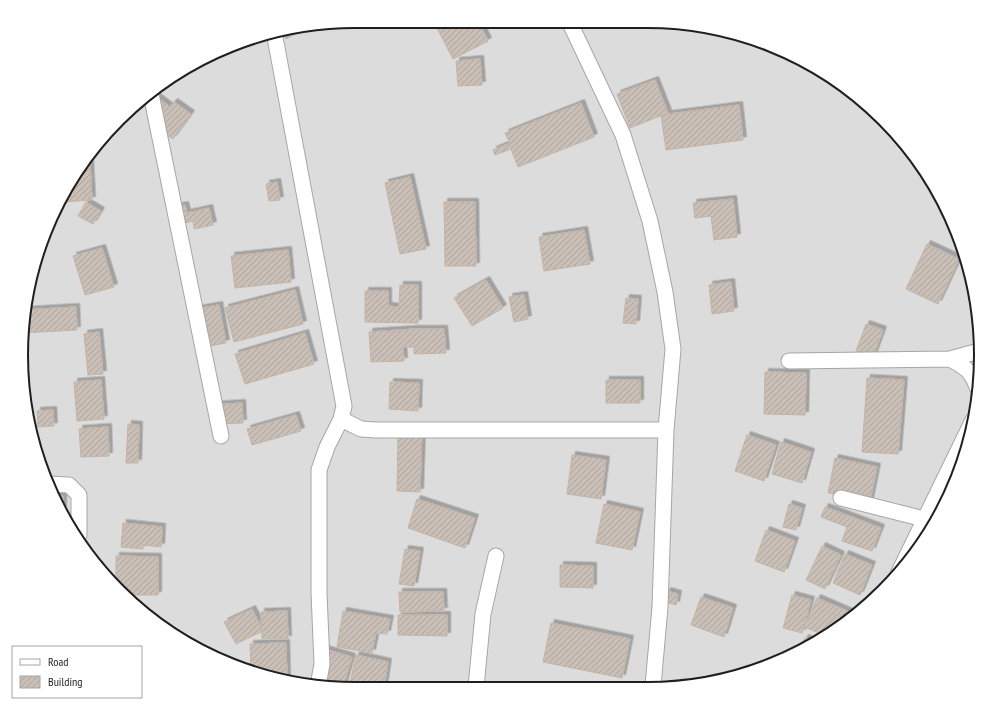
<svg xmlns="http://www.w3.org/2000/svg" width="1002" height="710" font-family="'PT Sans Narrow',sans-serif">
<style>
.residential{fill:#dddcdc}
.building{fill:url(#building-hatch);stroke:#c4b4a5;filter:url(#shadow)}
.lines{fill:none;stroke-linecap:round;stroke-linejoin:round}
.minor-casing{stroke:#a6a6a6;stroke-width:17}
.minor{stroke:#fff;stroke-width:15}
.rim{fill:none;stroke:#1f1f1f;stroke-width:2}
</style>
<defs>
<pattern id="building-hatch" width="6" height="6" patternUnits="userSpaceOnUse"><rect width="6" height="6" fill="#c9bfb7"/><path d="M-1 1l2-2M0 6l6-6M5 7l2-2" fill="none" stroke="#aca49d"/></pattern>
<filter id="shadow"><feDropShadow dx="3.5" dy="-3.5" stdDeviation="0" flood-color="#0004"/></filter>
</defs>
<rect width="100%" height="100%" fill="#f1ede4"/>
<path class="residential" d="M355,21H647L712,27L814,66L898,135L936,188L963,248L978,312L980,377L970,442L946,503L912,559L867,606L775,663L691,686L333,688L269,678L207,655L151,620L104,575L47,483L24,398V311L55,207L104,135L170,77L268,32Z"/>
<path class="building" d="M451,21H478L488,41L453,59L437,28Z
M308,27L286,39L282,31Z
M480,59L482,85L458,86L456,61Z
M655,80L668,113L630,128L617,94Z
M157,97L170,107L174,102L191,114L173,139L155,127L164,115L151,106Z
M581,103L594,137L518,167L511,149L495,155L493,150L510,143L505,133Z
M739,105L743,140L666,150L661,115Z
M90,164L92,200L64,202V195L84,165Z
M410,177L426,249L400,254L385,183Z
M277,182L280,200L269,201L266,184Z
M733,199L737,237L714,240L711,216L695,218L693,203Z
M86,202L101,211L93,224L78,216Z
M444,202H475L476,266H445Z
M185,205L187,213L209,208L213,225L194,229L193,221L174,226L170,208Z
M584,230L590,264L544,271L539,237Z
M927,244L959,259L938,304L906,289Z
M102,248L114,287L85,295L73,256Z
M288,250L291,282L235,288L231,256Z
M486,280L503,308L472,326L454,298Z
M731,282L734,311L712,314L709,285Z
M400,285H418V323L365,322V291H388V306L399,307Z
M295,290L303,324L234,342L225,308Z
M524,295L528,319L514,322L509,297Z
M626,298L638,299L636,324L623,323Z
M219,305L226,343L198,348L191,310Z
M76,307L77,330L24,333V310Z
M866,324L883,330L873,357L856,351Z
M414,329H444L446,353L414,354V347H403L404,361L371,362L369,332Z
M99,332L103,374L88,375L84,334Z
M305,333L314,364L245,384L235,354Z
M765,372L806,373L805,415L764,414Z
M867,378L904,380L898,454L862,452Z
M101,380L104,419L77,421L74,382Z
M606,380H640V403H606Z
M390,382L419,383L418,411L389,409Z
M242,403L243,423L211,424V405Z
M53,410L54,426L38,427L37,411Z
M296,415L301,431L252,445L247,429Z
M128,424L139,425L138,463H126Z
M108,427L109,456L81,457L79,429Z
M398,428L422,429L420,492L397,491Z
M747,435L776,445L764,481L735,471Z
M781,442L811,452L802,483L772,474Z
M572,455L606,460L601,499L567,494Z
M835,458L877,467L870,501L828,493Z
M54,496H63V510Z
M417,499L475,518L465,548L408,528Z
M604,504L640,512L632,550L596,543Z
M789,504L802,508L796,530L783,527Z
M825,507L881,528L872,551L842,541L847,527L821,517Z
M123,523L162,527L161,547L143,545V549L121,547Z
M766,530L795,541L784,572L755,561Z
M822,546L841,555L825,589L806,580Z
M405,549L420,551L414,586L399,584Z
M845,554L872,565L860,595L833,583Z
M116,556L158,557V595H125L116,587Z
M560,565L593,566V588L560,587Z
M667,591L678,594L676,605L665,602Z
M399,592H443L444,611L400,612Z
M792,595L811,600L802,633L783,628Z
M701,597L733,608L724,637L691,625Z
M817,598L854,614L822,634L804,627Z
M252,609L263,631L236,644L224,622Z
M287,611L288,639H262L261,612Z
M343,611L390,619L387,634L376,633L372,653L337,647Z
M398,615H447V636L398,635Z
M551,623L630,639L622,678L543,662Z
M805,638L812,641L801,647Z
M286,643L287,680L269,678L251,671L250,644Z
M321,648L352,657L343,688L312,679Z
M356,655L388,662L384,688H349Z
M424,686L450,687V688H424Z"/>
<g class="lines">
<defs>
<path id="minor" d="M569,21L623,135L650,221L665,292L673,349L666,430L660,607L653,686
M274,32L344,406L341,419L327,447L319,470V593L322,664L318,686
M151,94L221,436
M950,359C967,368 971,371 978,389
M789,361L950,359L979,351
M341,419L361,429L376,430H666
M47,484L69,485L79,495V535
M841,498L924,519
M899,572L973,420
M476,687L483,614L496,556"/>
</defs>
<use href="#minor" class="minor-casing"/>
<use href="#minor" class="minor"/>
</g>
<path d="M0 0H1002V710H0ZM355 28H647A327 327 0 0 1 974 355V355A327 327 0 0 1 647 682H355A327 327 0 0 1 28 355V355A327 327 0 0 1 355 28Z" fill="#fff" fill-rule="evenodd"/>
<path class="rim" d="M355 28H647A327 327 0 0 1 974 355V355A327 327 0 0 1 647 682H355A327 327 0 0 1 28 355V355A327 327 0 0 1 355 28Z"/>
<rect x="12" y="646" width="130" height="52" fill="#ffffff" stroke="#a5a5a5"/>
<rect x="20" y="659" width="20" height="6" fill="#ffffff" stroke="#a5a5a5"/>
<text x="48" y="666" font-size="12" fill="#1f1f1f">Road</text>
<rect x="20" y="676" width="20" height="12" fill="url(#building-hatch)" stroke="#a5a5a5"/>
<text x="48" y="686" font-size="12" fill="#1f1f1f">Building</text>
</svg>
